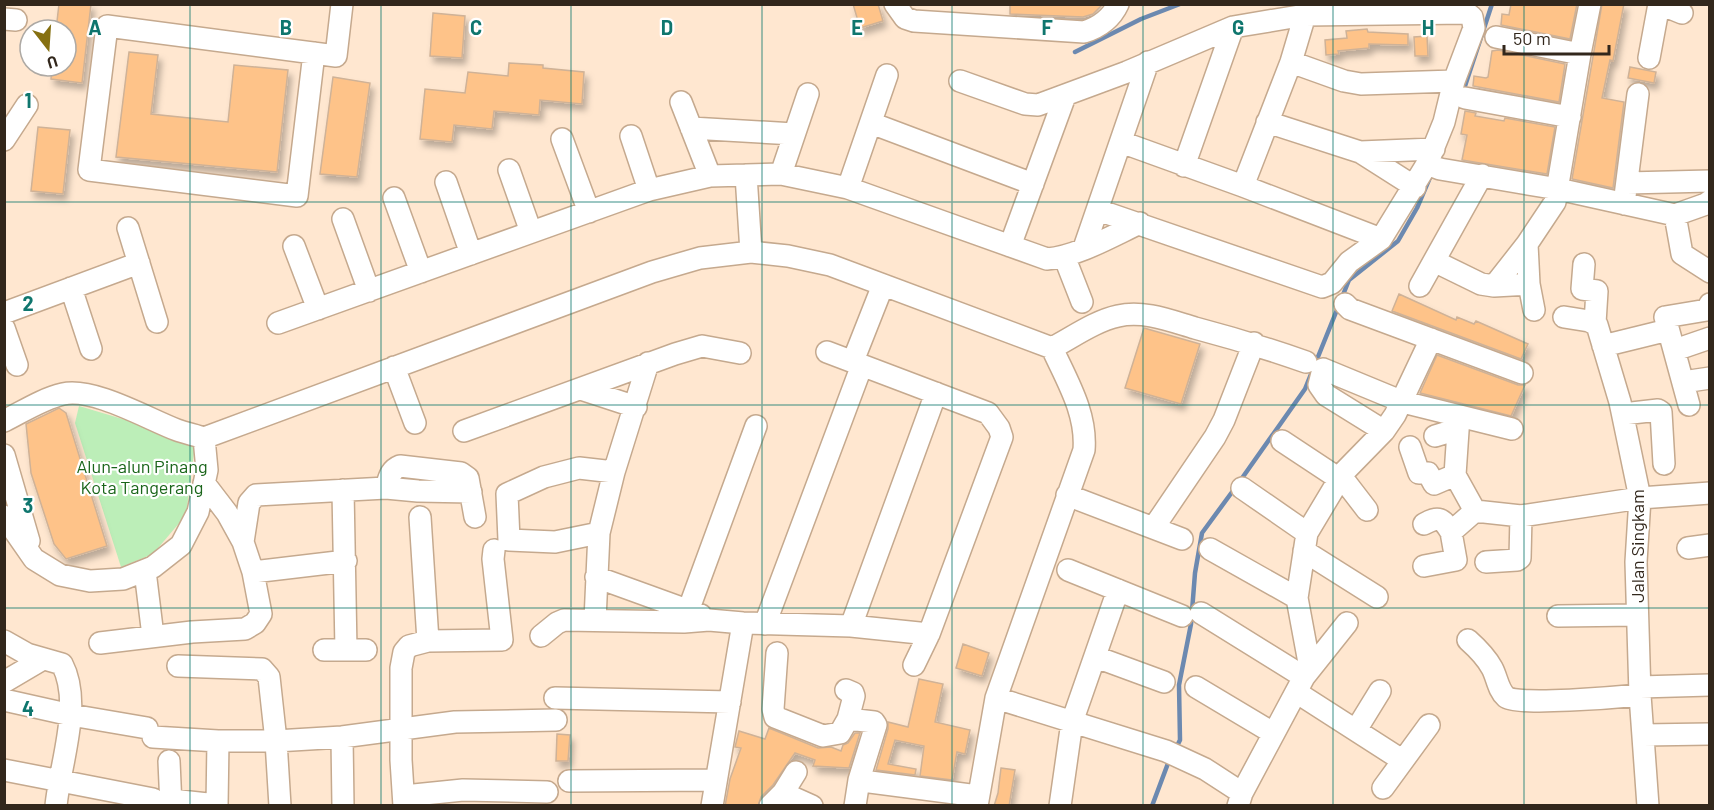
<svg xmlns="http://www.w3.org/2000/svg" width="1714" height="810" font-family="Barlow,sans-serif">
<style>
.green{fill:#bceeb8}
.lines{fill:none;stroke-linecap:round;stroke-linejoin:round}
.stream{stroke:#6c89b0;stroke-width:4.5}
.building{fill:#fec389;stroke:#cfb297;stroke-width:1.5;filter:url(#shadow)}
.minor-casing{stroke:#c5a98e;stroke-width:24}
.minor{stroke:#fff;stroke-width:21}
.grid{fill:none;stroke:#0f766e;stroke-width:1.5;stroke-opacity:0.55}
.labels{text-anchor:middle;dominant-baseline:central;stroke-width:4.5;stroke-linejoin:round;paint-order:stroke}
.park-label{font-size:18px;fill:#1a651a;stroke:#fff}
.street-label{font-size:18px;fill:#32271c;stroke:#fff}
.grid-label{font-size:20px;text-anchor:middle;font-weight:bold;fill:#0f766e;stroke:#fff;stroke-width:4.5;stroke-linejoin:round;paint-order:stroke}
</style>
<defs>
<filter id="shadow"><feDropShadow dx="3.5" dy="6" stdDeviation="3" flood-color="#0004"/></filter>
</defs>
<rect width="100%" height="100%" fill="#ffe7d0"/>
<path class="green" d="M79,406L156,429L195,445L186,515L153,554L121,567L75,423Z"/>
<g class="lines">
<path class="stream" d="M1075,52L1141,19L1180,4
M1463,92L1492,4
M1240,481L1305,389L1349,280L1398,241L1417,208L1431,175
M1176,748L1180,740L1179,685L1191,624L1195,573L1202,533L1235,488
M1152,806L1170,758"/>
</g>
<path class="building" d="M59,4H91L82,83L51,79L52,66H66V30H56Z
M853,4H878L883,21L860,28Z
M1010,4H1103L1093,14L1083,17L1010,14Z
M1511,4H1577L1570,39L1501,25L1502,14L1509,15Z
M1602,4H1624L1613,61L1610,60L1602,98L1624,102L1613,188L1572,179Z
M433,13L465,16L462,58L430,56Z
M1367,29L1368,32L1408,34V45L1369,44V48L1338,51L1339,54L1326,55L1325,40L1347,38L1346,31Z
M1427,36L1428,56H1415L1414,37Z
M1498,50L1565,64L1559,102L1473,86L1474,76L1486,78L1488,77L1492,51Z
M129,52L158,55L151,114L228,122L234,65L288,70L277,172L116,157Z
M509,63L543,65V68L584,72L582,104L540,100L539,115L494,111L492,129L454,125L452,142L420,139L425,89L465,93L468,72L508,76Z
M1630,67L1656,72L1654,83L1628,78Z
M333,77L370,83L357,177L320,174Z
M1465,111L1476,113L1475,116L1504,121L1505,118L1555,127L1547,174L1462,160L1467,135L1461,134Z
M38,127L70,130L63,194L31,191Z
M1399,294L1456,320L1457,317L1474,324L1476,321L1528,344L1521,359L1392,311Z
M1144,328L1200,344L1181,404L1125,388Z
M1437,355L1518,385H1525L1511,416L1420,393Z
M59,408L66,413L107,546L66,559L54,544L31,473L26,424Z
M963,644L989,653L982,676L956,668Z
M919,679L943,684L935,722L970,730L965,754L957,752L952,780L920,776L924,746L895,740L888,764L916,769L915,775L876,770L888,729V722L908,727Z
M769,728L818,748L831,747L841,751L843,745L848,743L855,733H860L849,768L813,766L815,760L795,753L773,785L761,797L758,806H725L730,779L741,748L735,747L739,731L765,739Z
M557,734L570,735L568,761H556Z
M1001,768L1015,770L1009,806H994L998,793Z"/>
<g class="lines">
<defs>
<path id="minor" d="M895,4L905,18L914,21L1084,32C1100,27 1111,19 1118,4
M1660,4L1682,13
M4,19L16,20
M1496,37L1580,54
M314,53L297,196L89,170L107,26L336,56L342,4
M1649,58L1659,4
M1291,62L1344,81L1361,84L1454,81
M960,81L1025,104L1038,105L1127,72L1233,27L1305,15L1467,13L1472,17L1474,28L1454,81L1444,122L1427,164L1381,239L1349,262L1332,283L1322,287L1098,210
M1465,98L1570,117
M681,102L710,176
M1267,122L1360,152L1415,187
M871,123L1033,184
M691,128L794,134
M631,136L649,190
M562,139L589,212
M4,140L27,105
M1121,142L1243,186L1381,239
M1360,152L1434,149
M1427,164L1440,169L1558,189L1675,215L1706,204L1710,201
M1184,166L1233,27
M509,170L531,232
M781,174L808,94
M746,175L751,252
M446,182L471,254
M1627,183L1710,181
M1243,186L1291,62L1305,15
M848,188L887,75
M394,198L421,272
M1624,204L1638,94
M1675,215L1682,254L1710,272
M343,219L369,291
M128,228L157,322
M1527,244L1529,284L1534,310
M294,246L318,309
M1010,246L1065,96
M1084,248L1148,62
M1064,256L1082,302
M1434,261L1481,284L1494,286L1529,284
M1584,264L1582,289L1597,291L1595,323
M1420,286L1482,175
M1494,286L1527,244L1555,202L1580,54L1590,4
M71,288L91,349
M1345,304L1350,309L1522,373
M4,313L139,263
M1564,317L1589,321L1597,325L1620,402L1640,498L1636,562L1640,695L1648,806
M278,323L649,190L710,176L781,174L848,188L1047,259C1076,257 1114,235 1140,223
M4,328L17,365
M1603,346L1668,330
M1052,348C1073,337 1095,321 1118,316C1144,310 1171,321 1195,328C1233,338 1269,349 1306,362
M1675,350L1710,338
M827,352L988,413L999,428L1002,437L929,634L914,665
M853,361L883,285
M394,367L415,423
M1683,382L1710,378
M581,389L636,407
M1689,405L1665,317L1707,310L1710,304
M1623,414L1658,410L1661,412L1664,464
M1459,416L1455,475L1475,511L1521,516L1640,498L1710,493
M4,421C24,411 42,399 63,394C93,387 148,419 177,430C185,433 195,435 204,438L652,272L700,258L751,252L788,256L830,265L1052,348C1067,381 1087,413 1084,450L996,698L977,806
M464,431L675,354L702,346L740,353
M1384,431L1326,395L1319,385L1323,369L1403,402L1512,429
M1435,436L1458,429
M1282,441L1347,484L1367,510
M1410,447L1419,473H1428L1434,484L1455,475
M4,455L29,541
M204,483L227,513L243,542
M386,488C389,478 390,470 400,466L461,473L468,478L475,517
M1242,488L1307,533
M343,490L346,650
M1067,495L1182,539
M4,516L34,559L60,575L90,581L123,579L153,567L181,545L198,512L207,470L204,438
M420,517L428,641
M1424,524C1439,516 1442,518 1451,532
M1154,527L1215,437L1224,420L1254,343
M599,533L555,542L509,540L507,494L544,477L579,468L614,472
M1688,548L1710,545
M1210,549L1297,598
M1304,551L1377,597
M346,561L253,572L243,542L249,503L256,495L386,488L418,491L471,492
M1486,562L1517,560L1520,558L1521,516
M1424,566L1456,560L1451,532L1475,511
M1068,570L1182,616
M145,571L153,636
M596,577L701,615
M1201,613L1304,677
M1558,616L1637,615
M595,620L599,533L614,472L648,363
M684,622L756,426
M765,624L862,365
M851,626L936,393
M541,636L557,623L564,620L684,622L709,620L743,623L851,626L929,634
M1468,640C1477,648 1486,657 1492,668C1497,677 1498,690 1506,697C1517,706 1620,697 1640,695
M4,641L27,654L62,664C83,704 60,763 56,806
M100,643L192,632L245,629L255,623L261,614L253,572
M324,650H366
M777,653L773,709L775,717L823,736L840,733L848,719L874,722L876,725L859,780L855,806
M1096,657L1164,682
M178,666L262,669L269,677L276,741L280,806
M1310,668L1297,598L1307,533L1343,473L1384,431L1395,415L1431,339
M4,682L43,659
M1196,687L1273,733
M1640,687L1710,685
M846,690L853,693L854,696L848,719
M1296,692L1402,760
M555,698L730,702
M996,698L1166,751L1205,769L1242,793
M4,700L71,715L147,728
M1356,730L1380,691
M1643,735L1710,734
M153,737L218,741H276L342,737L455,722L556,720
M342,737L343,806
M169,761L171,806
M4,770L153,799
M569,781L716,780
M870,782L978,796
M1383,788L1429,725
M783,793L812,806
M404,796L463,790L547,792
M171,800L217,805
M217,806L218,741
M404,806L401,760V668L404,652L409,646L428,641L502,640L493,559L494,550
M712,806L743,623
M770,806L783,793L796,772
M1060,806L1072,722L1118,590
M1238,806L1242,793L1304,677L1347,623"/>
</defs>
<use href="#minor" class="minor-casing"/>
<use href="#minor" class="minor"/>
</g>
<path class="grid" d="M190,4V806M381,4V806M571,4V806M762,4V806M952,4V806M1143,4V806M1333,4V806M1524,4V806M4,202H1710M4,405H1710M4,608H1710"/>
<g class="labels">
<g class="park-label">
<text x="142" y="466">Alun-alun Pinang<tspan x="142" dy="21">Kota Tangerang</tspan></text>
</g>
<g class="street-label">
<text transform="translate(1637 546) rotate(-90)">Jalan Singkam</text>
</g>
</g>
<g class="grid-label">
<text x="95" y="35">A</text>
<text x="286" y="35">B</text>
<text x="476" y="35">C</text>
<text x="667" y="35">D</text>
<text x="857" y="35">E</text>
<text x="1047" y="35">F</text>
<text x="1238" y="35">G</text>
<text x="1428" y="35">H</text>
<text x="28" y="108">1</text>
<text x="28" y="311">2</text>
<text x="28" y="513">3</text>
<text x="28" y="716">4</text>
</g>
<rect width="1714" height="810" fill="none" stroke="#32271c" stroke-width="12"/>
<g transform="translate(48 48) rotate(163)"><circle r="28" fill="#ffffff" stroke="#ada9a4" stroke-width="1.5"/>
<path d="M0-4.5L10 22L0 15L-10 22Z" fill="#867011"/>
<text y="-9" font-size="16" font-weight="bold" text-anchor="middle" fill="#32271c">U</text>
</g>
<path d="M1504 45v9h105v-9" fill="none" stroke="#32271c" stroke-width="3"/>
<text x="1513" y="45" font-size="18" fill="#32271c" stroke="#ffffff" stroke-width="4.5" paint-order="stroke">50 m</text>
</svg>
